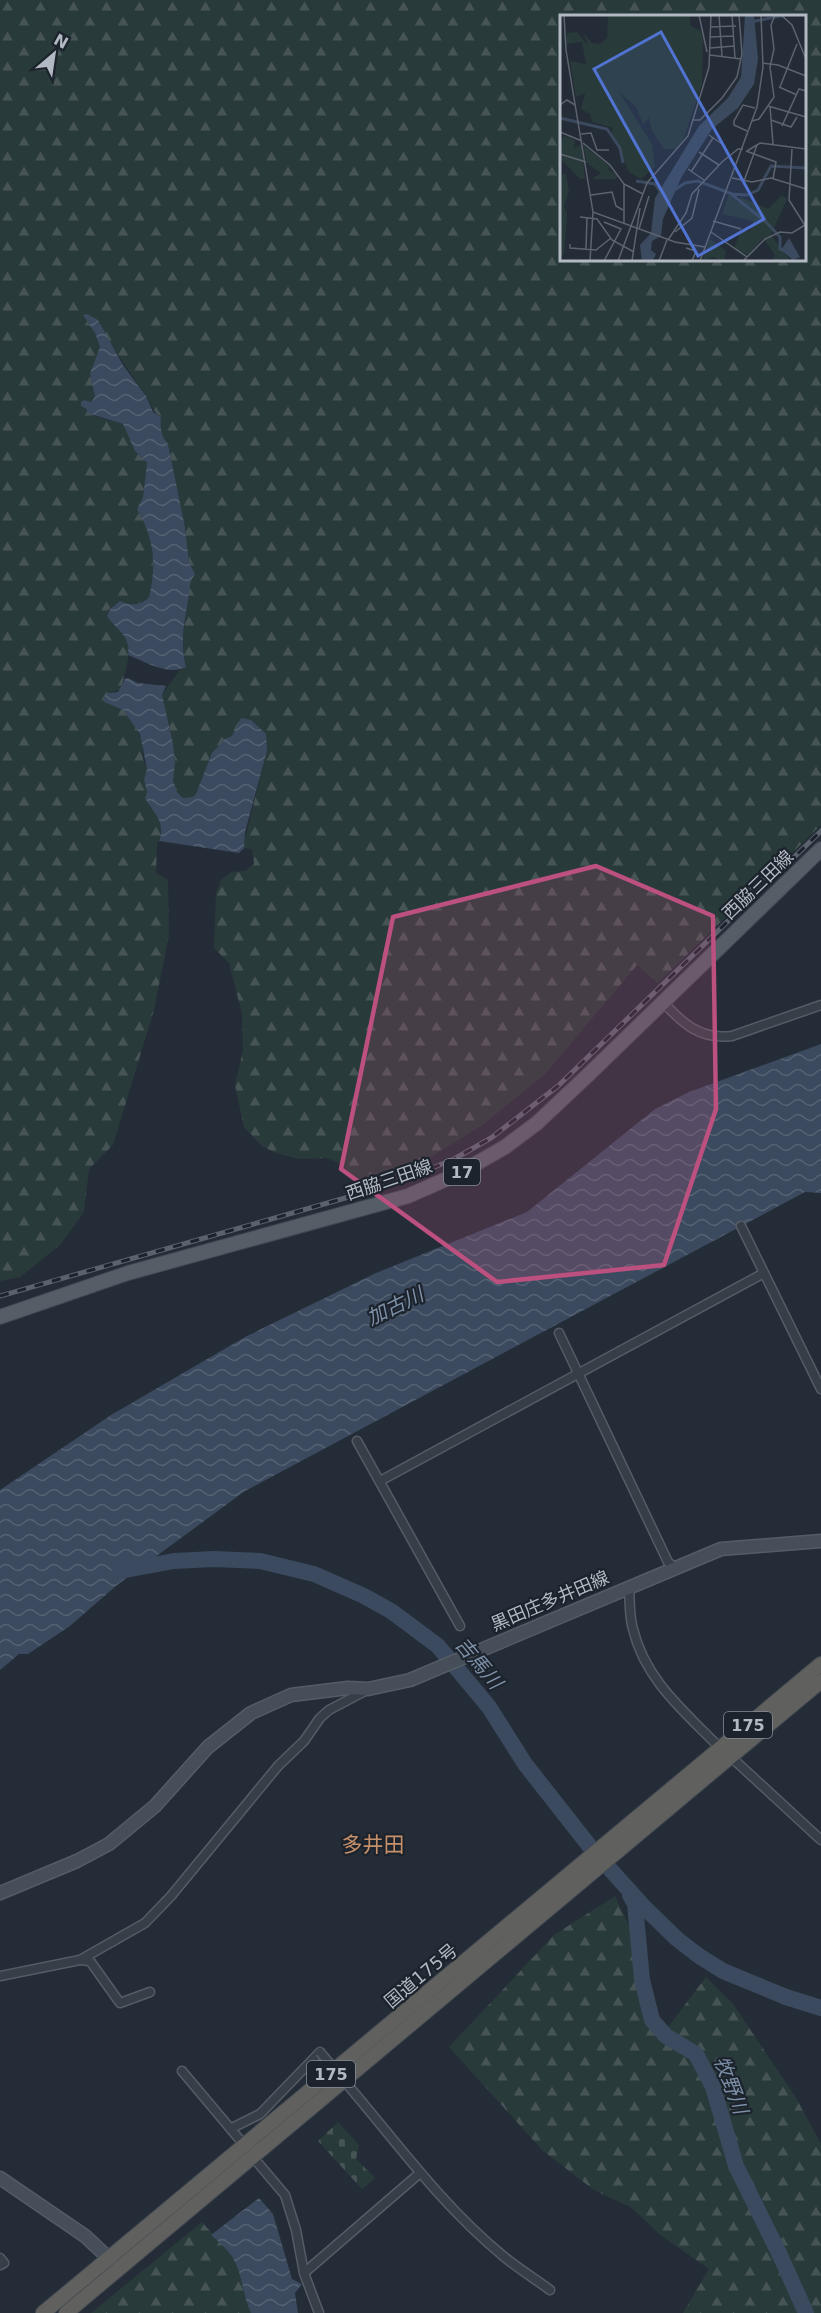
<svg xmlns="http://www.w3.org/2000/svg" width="821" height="2313" viewBox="0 0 821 2313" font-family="'DejaVu Sans','Noto Sans JP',sans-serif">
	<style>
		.forest { fill: url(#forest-firs); fill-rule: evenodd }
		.cemetery { fill: url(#cemetery-stones) }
		.water { fill: url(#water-waves) }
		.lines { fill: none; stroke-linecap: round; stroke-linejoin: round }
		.river { stroke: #3b4a5e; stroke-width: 16 }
		.minor-casing { stroke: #555c65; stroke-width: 11 }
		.secondary-casing { stroke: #555c65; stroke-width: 15 }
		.primary-casing { stroke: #404750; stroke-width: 16 }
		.trunk-casing { stroke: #424952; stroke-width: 16 }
		.minor { stroke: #373e47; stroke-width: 8 }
		.secondary { stroke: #464e5a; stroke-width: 12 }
		.primary { stroke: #555d67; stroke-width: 14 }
		.trunk { stroke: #60605e; stroke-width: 14 }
		.rail-casing { stroke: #5a626e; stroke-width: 5 }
		.rail { stroke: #1c232c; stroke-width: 3; stroke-dasharray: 9; stroke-linecap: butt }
		.minor-bridge-casing { stroke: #555c65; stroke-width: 11; stroke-linecap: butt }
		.minor-bridge { stroke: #373e47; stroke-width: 8 }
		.marked { fill: #bc507f; fill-opacity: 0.2; stroke: #bc507f; stroke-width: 4.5; stroke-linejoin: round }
		.labels { text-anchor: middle; stroke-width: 4.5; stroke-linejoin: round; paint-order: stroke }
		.shield { fill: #1c232c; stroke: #858c96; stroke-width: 1.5 }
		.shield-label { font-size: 16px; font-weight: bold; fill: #b2b9c3 }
		.street-label { font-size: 18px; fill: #b2b9c3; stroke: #1c232c }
		.water-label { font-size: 20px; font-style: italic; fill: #7d90a8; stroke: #1c232c }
		.quarter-label { font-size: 21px; fill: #c6906a; stroke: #1c232c }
		.inset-river { fill: none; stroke: #3b4a5e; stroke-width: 3 }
		.inset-road { fill: none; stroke: #5d646f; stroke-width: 1.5 }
		.view { fill: #5173d1; fill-opacity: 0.15; stroke: #5173d1; stroke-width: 3 }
		.inset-edge { fill: none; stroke: #b2b9c3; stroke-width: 3 }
	</style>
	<defs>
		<pattern id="forest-firs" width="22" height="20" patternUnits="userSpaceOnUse" patternTransform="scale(1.5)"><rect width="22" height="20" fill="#293a3a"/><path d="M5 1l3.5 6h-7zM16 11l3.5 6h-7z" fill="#465455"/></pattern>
		<pattern id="cemetery-stones" width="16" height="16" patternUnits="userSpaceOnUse" patternTransform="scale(1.5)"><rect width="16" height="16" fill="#293a3a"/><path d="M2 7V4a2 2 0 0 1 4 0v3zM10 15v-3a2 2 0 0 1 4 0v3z" fill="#465455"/></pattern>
		<pattern id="water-waves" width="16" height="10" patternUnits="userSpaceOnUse" patternTransform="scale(1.5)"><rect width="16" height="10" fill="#3b4a5e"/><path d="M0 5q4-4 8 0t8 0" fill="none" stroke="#556273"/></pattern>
	</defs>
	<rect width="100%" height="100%" fill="#242c37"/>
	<g class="forest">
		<path d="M0 0H821V825L658 983 637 965 546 1073 484 1124 431 1157 357 1184 343 1165 327 1158 299 1159 276 1153 262 1146 244 1127 235 1085 243 1050 242 1014 229 963 214 948 216 893 221 880 231 872 245 871 254 864 252 849 244 848 243 846 267 751 238 724 232 737 209 759 208 766 196 794 193 797 183 798 177 792 173 781 175 764 173 743 162 695 179 671 186 667C180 644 185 624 188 601 190 588 188 585 195 574L189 562 185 527 168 444C161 435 160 429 161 417 152 411 151 403 145 394 129 370 111 347 98 320L95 333 100 347 90 373 95 397 91 402 84 400 81 402V405L88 409 93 416 123 424 135 451 147 463 143 497 137 509C154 539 157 563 149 597 141 606 131 606 120 601L109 609 107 616C112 624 122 629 127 637 132 649 125 678 120 690L107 693 105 702 123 710 135 724 142 741 143 759 147 769 144 778 150 807 160 817 162 831 157 845 156 873 168 880 169 935 154 1010 113 1145 89 1169 84 1212 60 1245 20 1277 0 1281ZM562 16H804V260H562Z"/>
		<path d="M615 1896 641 1951 646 1998 662 2035 706 1977 733 2004 795 2096 821 2144V2313H683L709 2269 659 2234 632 2208 594 2190 543 2151 449 2047 554 1935Z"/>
		<path d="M202 2222C211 2233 222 2243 231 2254 243 2271 242 2295 251 2313H91Z"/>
	</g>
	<path class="cemetery" d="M338 2122 359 2145 356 2159 375 2178 362 2189 318 2141Z"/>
	<g class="water">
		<path d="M87 314 98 320 123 365 146 396 153 412 161 417C160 429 161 435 168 444L185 527 189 562 195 574C188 585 190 588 188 601 184 624 180 644 186 667 167 676 146 662 128 655 131 635 117 631 107 616L110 609 120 601C131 606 141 606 149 597 157 563 154 539 137 509L143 497 147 463 135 451 123 424 87 413V409L81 406V402L84 400 91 402 95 397 90 373 100 347 95 333 83 315Z"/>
		<path d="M128 678 138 683 166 686 162 695 173 743 175 764 173 781 177 792 183 798 193 797 196 794 212 753 225 739 232 736 241 718 251 720 266 734 267 751 245 832 244 848 239 853 159 841C166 821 154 814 145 798L147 792 144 779 147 769 140 734 123 710 104 702 103 699 107 693 118 692 125 679Z"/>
		<path d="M821 1044V1193L805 1192 245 1491 117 1585 70 1626 28 1654H19L0 1670V1490L111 1415 245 1337 376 1273 527 1212 655 1109 689 1092Z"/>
		<path d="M259 2198 273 2214 292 2279 302 2284 295 2293 298 2313H251C242 2295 243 2272 231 2255 226 2248 218 2241 211 2235Z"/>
	</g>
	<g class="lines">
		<g class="river">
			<path d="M120 1571 174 1561 214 1559 260 1561 314 1574 364 1596 391 1611 438 1646 489 1707 525 1764 591 1848 645 1908 677 1939 699 1956 723 1971 786 1997 821 2008"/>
			<path d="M630 1895 635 1904 642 1980 652 2020 666 2036 696 2054 713 2087 736 2166 779 2253 806 2313"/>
		</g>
		<defs>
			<g id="minor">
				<path d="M662 1001C682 1023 700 1040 732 1036L821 1005"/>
				<path d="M741 1226 821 1389"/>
				<path d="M559 1333 668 1562 674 1567"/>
				<path d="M357 1441 460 1626"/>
				<path d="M380 1481 764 1273"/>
				<path d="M629 1587C630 1601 629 1616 633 1629 645 1680 685 1712 720 1748"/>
				<path d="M730 1756 821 1840"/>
				<path d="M80 1960 90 1961 120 2003 150 1992"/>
				<path d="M0 1976 80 1960 145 1923 171 1896 278 1766 304 1741 320 1718 329 1710 367 1690"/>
				<path d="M182 2071 245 2146"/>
				<path d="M357 2096C403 2151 446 2209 502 2255 517 2268 534 2278 550 2290"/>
				<path d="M232 2128 260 2114 320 2052"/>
				<path d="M253 2157 285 2195 296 2230 304 2273 319 2313"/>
				<path d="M0 2258 4 2263 0 2265"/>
				<path d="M304 2273 420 2173"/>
			</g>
			<g id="secondary">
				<path d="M0 1893 77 1861 109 1844 155 1806 208 1747 251 1713 291 1695 348 1688 368 1689 410 1680 721 1549 821 1541"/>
				<path d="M0 2178 85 2236 115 2264"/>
			</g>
			<path id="primary" d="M0 1317 128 1273 408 1196 458 1174 505 1147 537 1123 587 1076 821 849"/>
			<g id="trunk">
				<path d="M43 2313 821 1664"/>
				<path d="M66 2313 821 1681"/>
			</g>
		</defs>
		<use href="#minor" class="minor-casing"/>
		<use href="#secondary" class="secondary-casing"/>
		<use href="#primary" class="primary-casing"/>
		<use href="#trunk" class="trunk-casing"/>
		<use href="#minor" class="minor"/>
		<use href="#secondary" class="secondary"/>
		<use href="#primary" class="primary"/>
		<use href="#trunk" class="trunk"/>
		<defs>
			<path id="rail" d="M0 1296 391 1185 454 1159 491 1138 558 1086 821 831"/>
		</defs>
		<use href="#rail" class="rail-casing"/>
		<use href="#rail" class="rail"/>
		<defs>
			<path id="minor-bridge" d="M320 2052 357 2096"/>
		</defs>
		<use href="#minor-bridge" class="minor-bridge-casing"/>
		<use href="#minor-bridge" class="minor-bridge"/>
	</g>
	<path class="marked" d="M596 866 713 916 716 1109 664 1265 497 1282 341 1169 393 917Z"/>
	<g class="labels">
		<g class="shield">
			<rect x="444" y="1159" width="36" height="26" rx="4.5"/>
			<rect x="724" y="1712" width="48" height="26" rx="4.5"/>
			<rect x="307" y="2061" width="48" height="26" rx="4.5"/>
		</g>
		<g class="shield-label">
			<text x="462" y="1178">17</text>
			<text x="748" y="1731">175</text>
			<text x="331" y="2080">175</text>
		</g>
		<g class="street-label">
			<text transform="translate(758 885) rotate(-44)" y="6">西脇三田線</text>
			<text transform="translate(389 1180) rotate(-19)" y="6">西脇三田線</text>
			<text transform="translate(550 1601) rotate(-23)" y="6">黒田庄多井田線</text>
			<text transform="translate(421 1976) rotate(-40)" y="6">国道175号</text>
		</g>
		<g class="water-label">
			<text transform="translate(395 1306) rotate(-26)" y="7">加古川</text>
			<text transform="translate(479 1663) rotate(50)" y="7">吉馬川</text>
			<text transform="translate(731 2085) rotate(69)" y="7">牧野川</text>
		</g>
		<g class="quarter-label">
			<text x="373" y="1852">多井田</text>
		</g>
	</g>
	<g transform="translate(560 15)">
		<rect width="246" height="246" fill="#242c37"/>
		<path d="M48 0H129L131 11 141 16 143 25 142 69 124 123 116 134H104L92 116 89 103 83 109 76 92 59 77 92 129 95 152 81 164 69 157 51 119 53 113 32 107 30 99 21 94 25 78 16 82 10 46 26 49 22 27 6 29 7 18 17 17 29 32 23 18 32 28 40 29 47 23ZM5 121 15 125 14 133 22 129 25 164H20L0 143V125ZM23 130 50 151 48 155 58 160 56 164H32L41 158 27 148ZM6 158 9 177 4 191 7 200 4 239 0 242V161ZM169 179 178 188 180 182 208 194 222 180 227 184 211 220 231 246H212L215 240 203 223 188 240 174 234 181 215 190 216 193 206 162 199ZM150 224 166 236 164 246 153 242 142 246Z" fill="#293a3a"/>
		<path d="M185 0H194L198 44 194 69 178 93 152 114 121 163 103 204 101 221 92 226 91 235 96 239 93 245 82 246 80 230 91 218 95 183 139 111 168 83 181 62ZM229 223 240 242 233 245 221 235Z" fill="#3b4a5e"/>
		<path class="inset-river" d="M191 7 225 0M0 103 47 114 60 133 63 148M76 166 95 169 102 179M113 176 125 168 138 166 172 179 187 180 198 175 211 151 246 153M171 179 206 207 220 222V234L225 236"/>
		<path class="inset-road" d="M4 0 6 35 33 197M139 0 147 37M159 0 162 41M172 0 175 43M221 0 232 10 246 44M150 12 176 11M150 22 173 21M150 33 174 31M150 40 181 44M202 48 218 50 246 61M219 72 237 80M220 72 237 29M0 90 7 85 15 90M208 91 246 102M210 91 213 129M132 105H140L162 83 177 62 182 39 179 0M211 105 231 112 237 102M192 106 199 104 214 82 210 52 214 34 211 10 215 0M222 111 239 74 246 76M187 116 174 110V106L183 90 195 93M0 117 22 126M21 119 31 118 37 135H49M149 120 165 131M23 128 50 150 64 169V208M232 134 229 185 246 212M186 136 216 147 213 164M187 136 200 128 246 134M139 137 159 150M0 139 26 147M128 154 144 165M131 157 153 123M172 163 192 167 211 163 246 174M184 166 197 130M64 169 83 179M31 180 52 177 56 191 63 195M20 202 37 204 52 225 74 237M153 206 181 214M44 207 61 214 44 246M79 214 89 181M115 217 132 203 139 174M151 217 187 242M108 225 126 198 132 179 162 147 178 134H183M10 229V233L36 235 51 223M126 233 136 236 132 246M26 234 27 203M30 246 33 197 115 227 145 232M58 246 87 168 128 121 149 52 151 0M72 246 80 193M99 246 107 225M140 246 197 92 203 52 201 0M183 246 205 224 220 217 232 218 245 210"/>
		<path class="view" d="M101 17 204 204 138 241 34 54Z"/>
		<rect width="246" height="246" class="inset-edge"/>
	</g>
	<g transform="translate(54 54) rotate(29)" stroke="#1c232c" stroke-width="4.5" paint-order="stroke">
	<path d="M0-4.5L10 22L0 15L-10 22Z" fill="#b2b9c3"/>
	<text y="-9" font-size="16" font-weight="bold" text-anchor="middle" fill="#b2b9c3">N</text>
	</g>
</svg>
